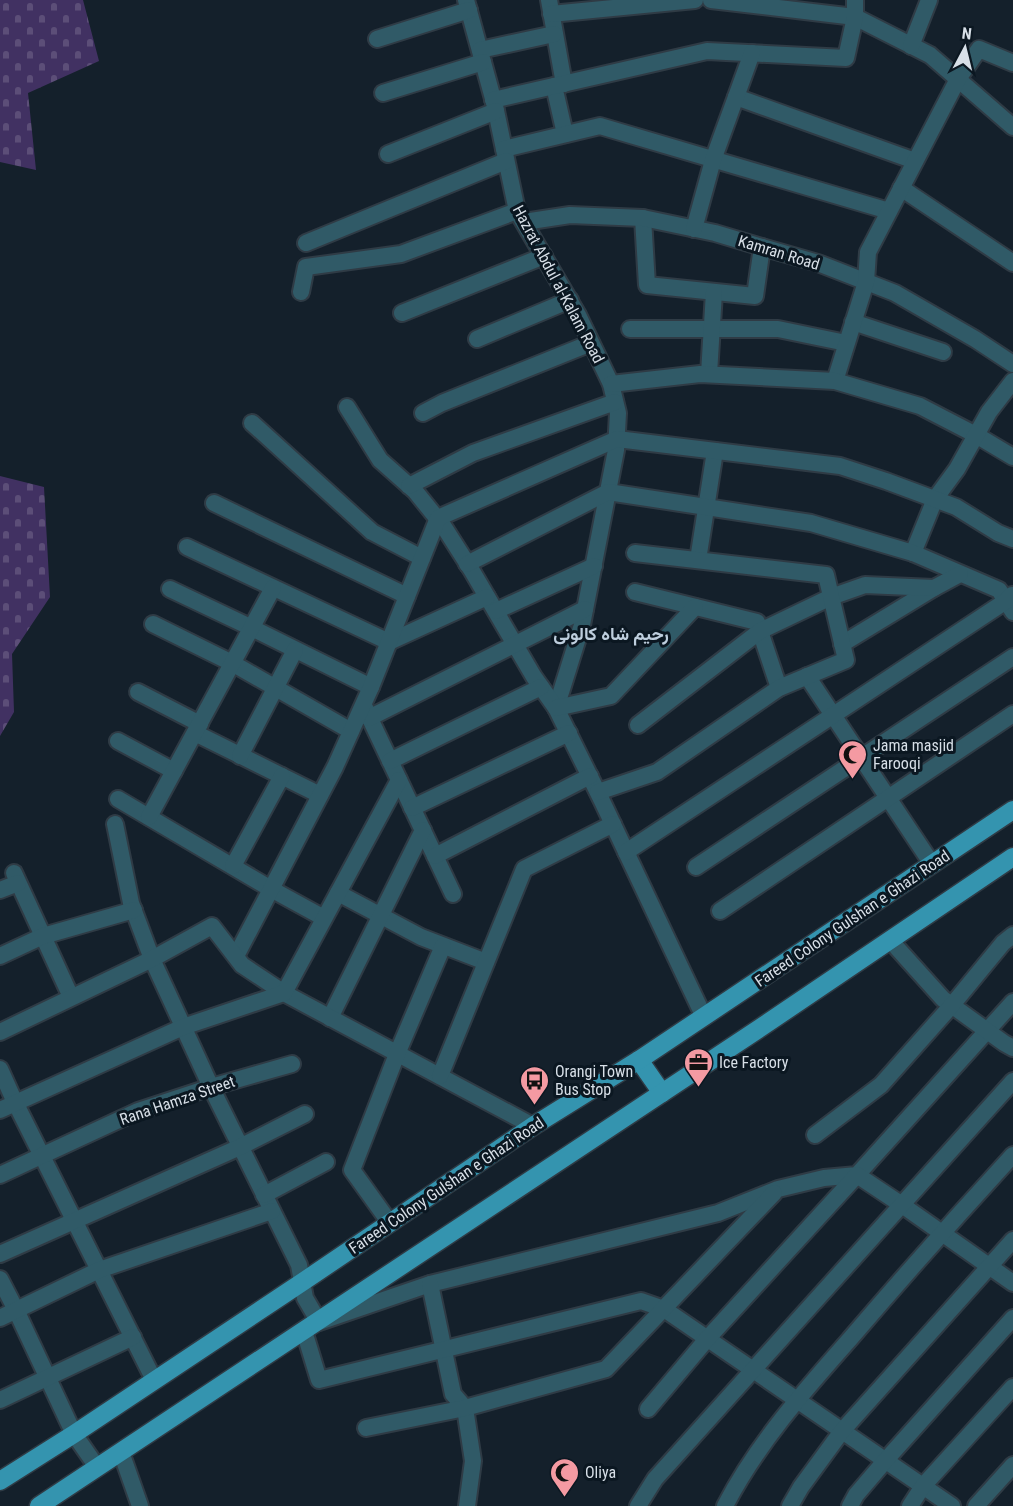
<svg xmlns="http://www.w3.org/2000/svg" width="1013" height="1506" viewBox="0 0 1013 1506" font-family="'Roboto Condensed',Vazirmatn,sans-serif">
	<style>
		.cemetery { fill: url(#cemetery-stones) }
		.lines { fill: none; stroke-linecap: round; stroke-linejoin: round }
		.minor-casing { stroke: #2f3b45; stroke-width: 20 }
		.major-casing { stroke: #2f3b45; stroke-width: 21 }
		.minor { stroke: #305a67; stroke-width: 16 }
		.major { stroke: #3494af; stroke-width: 18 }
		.labels { text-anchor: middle; stroke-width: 6; stroke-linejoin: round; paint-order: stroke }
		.street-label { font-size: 16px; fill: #d7dfe7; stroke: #0b1721 }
		.poi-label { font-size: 16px; fill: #d7dfe7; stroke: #0b1721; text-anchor: start }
		.neighbourhood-label { font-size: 18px; font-weight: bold; fill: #becedd; stroke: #0b1721 }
	</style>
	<defs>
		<pattern id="cemetery-stones" width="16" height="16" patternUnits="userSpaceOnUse" patternTransform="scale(1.5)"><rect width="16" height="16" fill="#413162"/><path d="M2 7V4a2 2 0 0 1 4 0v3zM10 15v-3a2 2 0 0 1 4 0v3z" fill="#5c4e78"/></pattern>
	</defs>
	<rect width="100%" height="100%" fill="#14202b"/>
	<g class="cemetery">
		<path d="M0 0H83L99 61 28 93 36 170 0 162Z"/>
		<path d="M0 476 44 487 50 597 12 654 14 712 0 736Z"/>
	</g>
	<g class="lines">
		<defs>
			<g id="minor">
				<path d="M466 0 495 106 517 211 578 315 611 384 618 413 616 450 582 625 556 708"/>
				<path d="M549 0 564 84"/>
				<path d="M711 0 855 17 930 55 1013 127"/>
				<path d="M551 14 695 0"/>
				<path d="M377 39 469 10"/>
				<path d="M911 46 929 0"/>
				<path d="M480 50 554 34"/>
				<path d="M554 86 565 134"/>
				<path d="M383 93 483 62"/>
				<path d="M736 97 915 161"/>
				<path d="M493 100 707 51 846 58 855 17V0"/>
				<path d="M504 149 600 126 889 211"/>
				<path d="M388 154 496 111"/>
				<path d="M901 188 1013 263"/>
				<path d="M643 218 647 285 755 296 762 247"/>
				<path d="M524 222 570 215 643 218 715 233 762 247 818 263 895 293 975 339 1013 364"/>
				<path d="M694 229 713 160 752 53"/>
				<path d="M306 243 506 161"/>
				<path d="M301 292 306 267 401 254 517 211"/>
				<path d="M402 313 544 256"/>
				<path d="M853 322 943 352"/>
				<path d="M630 329H778L846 343"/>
				<path d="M477 339 570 300"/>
				<path d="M709 374 714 292"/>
				<path d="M835 381 866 282 868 252 958 79 979 49 1013 63"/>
				<path d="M611 384 700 374 835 381 920 406 976 435 1013 457"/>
				<path d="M347 407 380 460 415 491 444 527 472 571 534 677 556 708 602 801 704 1017"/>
				<path d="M423 413 442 403 591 343"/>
				<path d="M252 423 372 532 422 558"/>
				<path d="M409 486 473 453 615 402"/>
				<path d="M214 503 407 596"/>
				<path d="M187 547 389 642 487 597"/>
				<path d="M913 553 935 499 957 469 989 412 1013 381"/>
				<path d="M698 560 715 451"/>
				<path d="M467 564 608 492 811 523 913 553 999 590 1013 612"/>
				<path d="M170 589 252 628 371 687"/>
				<path d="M635 592 757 622 779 688"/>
				<path d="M496 611 594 566"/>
				<path d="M153 624 232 663 351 731"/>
				<path d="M842 644 934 588"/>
				<path d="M807 676 932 864"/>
				<path d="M138 692 200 724"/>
				<path d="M365 708 453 894"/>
				<path d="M556 708 611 696 695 607"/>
				<path d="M369 718 585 609"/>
				<path d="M638 725 760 631 831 597 865 585 934 588 960 574"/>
				<path d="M195 733 320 795"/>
				<path d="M118 741 174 771"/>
				<path d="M240 756 295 650"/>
				<path d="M390 761 541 687"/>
				<path d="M598 792 657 772 779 688 846 660 826 575 635 553"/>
				<path d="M118 799 271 889 324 918"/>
				<path d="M412 808 569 733"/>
				<path d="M149 817 273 588"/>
				<path d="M115 824 131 903 152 959 211 1087 299 1265 305 1298 319 1322 430 1284 718 1213 778 1189 824 1178 857 1175 1013 1002"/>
				<path d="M626 852 1006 601 1012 595"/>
				<path d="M435 856 590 776"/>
				<path d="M233 866 282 776"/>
				<path d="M696 867 1013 657"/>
				<path d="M14 873 71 997"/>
				<path d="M0 890 18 883"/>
				<path d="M338 893 421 937 486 962"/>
				<path d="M720 911 1013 714"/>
				<path d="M890 940 943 999 1004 1043 1013 1048"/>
				<path d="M0 956 43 936 134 910"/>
				<path d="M236 956 335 767 371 687 438 518 617 439 840 466 886 481 956 507 998 533 1013 539"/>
				<path d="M330 1018 423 830"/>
				<path d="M0 1032 152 959 212 926 242 965 284 993 533 1126"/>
				<path d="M0 1069 13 1098 154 1380"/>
				<path d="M440 1076 524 869 613 824"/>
				<path d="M0 1110 183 1027 284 993 399 780"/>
				<path d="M815 1135 881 1085 952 1005 1003 943 1013 935"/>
				<path d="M0 1175 138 1111 211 1087 292 1064"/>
				<path d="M264 1195 326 1162"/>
				<path d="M390 1223 352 1170 397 1054 443 946"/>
				<path d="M0 1254 240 1147 305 1114"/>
				<path d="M0 1279 16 1310 74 1434 97 1467"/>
				<path d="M430 1284 453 1394 465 1408 473 1461 467 1506"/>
				<path d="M0 1318 99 1270 272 1211"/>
				<path d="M304 1331 319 1380 641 1301 664 1309 952 1506"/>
				<path d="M0 1400 133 1337"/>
				<path d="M648 1409 707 1339 857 1175 902 1205 1013 1283"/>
				<path d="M366 1428 465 1408 606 1369 774 1193"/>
				<path d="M121 1452 140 1506"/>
				<path d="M638 1506 655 1479 1013 1081"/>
				<path d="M725 1506C757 1444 804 1391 850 1339 903 1277 957 1216 1013 1155"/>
				<path d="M790 1506 801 1487 842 1431 1013 1240"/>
				<path d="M850 1506 856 1495 885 1461 1013 1318"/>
				<path d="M910 1506 923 1486 1013 1387"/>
				<path d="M976 1506 1013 1465"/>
			</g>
			<g id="major">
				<path d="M639 1060 662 1093"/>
				<path d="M0 1481 74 1434 301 1283 533 1126 639 1060 1013 810"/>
				<path d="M39 1506 760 1028 1013 857"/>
			</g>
		</defs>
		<use href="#minor" class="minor-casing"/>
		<use href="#major" class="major-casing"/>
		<use href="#minor" class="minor"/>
		<use href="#major" class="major"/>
	</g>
	<defs>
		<symbol id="mosque-pin" viewBox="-11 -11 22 30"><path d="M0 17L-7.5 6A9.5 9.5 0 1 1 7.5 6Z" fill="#f49aa2" stroke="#0b1721"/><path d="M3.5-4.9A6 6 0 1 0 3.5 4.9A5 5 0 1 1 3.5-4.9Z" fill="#111"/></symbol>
		<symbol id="office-pin" viewBox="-11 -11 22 30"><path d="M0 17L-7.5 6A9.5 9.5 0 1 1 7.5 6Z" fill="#f49aa2" stroke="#0b1721"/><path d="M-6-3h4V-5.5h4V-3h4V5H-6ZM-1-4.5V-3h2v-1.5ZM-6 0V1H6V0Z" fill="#111"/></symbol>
		<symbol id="bus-pin" viewBox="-11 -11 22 30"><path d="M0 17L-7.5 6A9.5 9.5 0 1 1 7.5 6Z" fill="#f49aa2" stroke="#0b1721"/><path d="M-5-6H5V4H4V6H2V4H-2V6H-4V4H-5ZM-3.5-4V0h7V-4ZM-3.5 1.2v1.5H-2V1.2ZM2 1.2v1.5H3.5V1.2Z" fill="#111"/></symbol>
	</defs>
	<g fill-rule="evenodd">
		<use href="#mosque-pin" x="836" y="738" width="33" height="45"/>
		<use href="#office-pin" x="682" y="1046" width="33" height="45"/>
		<use href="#bus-pin" x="518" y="1064" width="33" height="45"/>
		<use href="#mosque-pin" x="548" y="1456" width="33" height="45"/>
	</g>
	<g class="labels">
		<g class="street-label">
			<text transform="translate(779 252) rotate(17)" y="6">Kamran Road</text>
			<text transform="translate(559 284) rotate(62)" y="6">Hazrat Abdul al-Kalam Road</text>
			<text transform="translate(852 918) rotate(-34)" y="6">Fareed Colony Gulshan e Ghazi Road</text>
			<text transform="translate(177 1100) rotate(-19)" y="6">Rana Hamza Street</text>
			<text transform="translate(446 1185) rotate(-34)" y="6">Fareed Colony Gulshan e Ghazi Road</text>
		</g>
		<g class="poi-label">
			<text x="873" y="751">Jama masjid<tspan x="873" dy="18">Farooqi</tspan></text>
			<text x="719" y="1068">Ice Factory</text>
			<text x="555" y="1077">Orangi Town<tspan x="555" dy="18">Bus Stop</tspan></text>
			<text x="585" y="1478">Oliya</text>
		</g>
		<g class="neighbourhood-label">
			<text x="611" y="640">رحیم شاہ کالونی</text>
		</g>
	</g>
	<g transform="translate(965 48) rotate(7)" stroke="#0b1721" stroke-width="4.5" paint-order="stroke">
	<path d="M0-4.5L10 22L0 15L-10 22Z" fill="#d7dfe7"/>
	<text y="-9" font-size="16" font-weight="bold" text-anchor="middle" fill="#d7dfe7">N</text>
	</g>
</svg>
